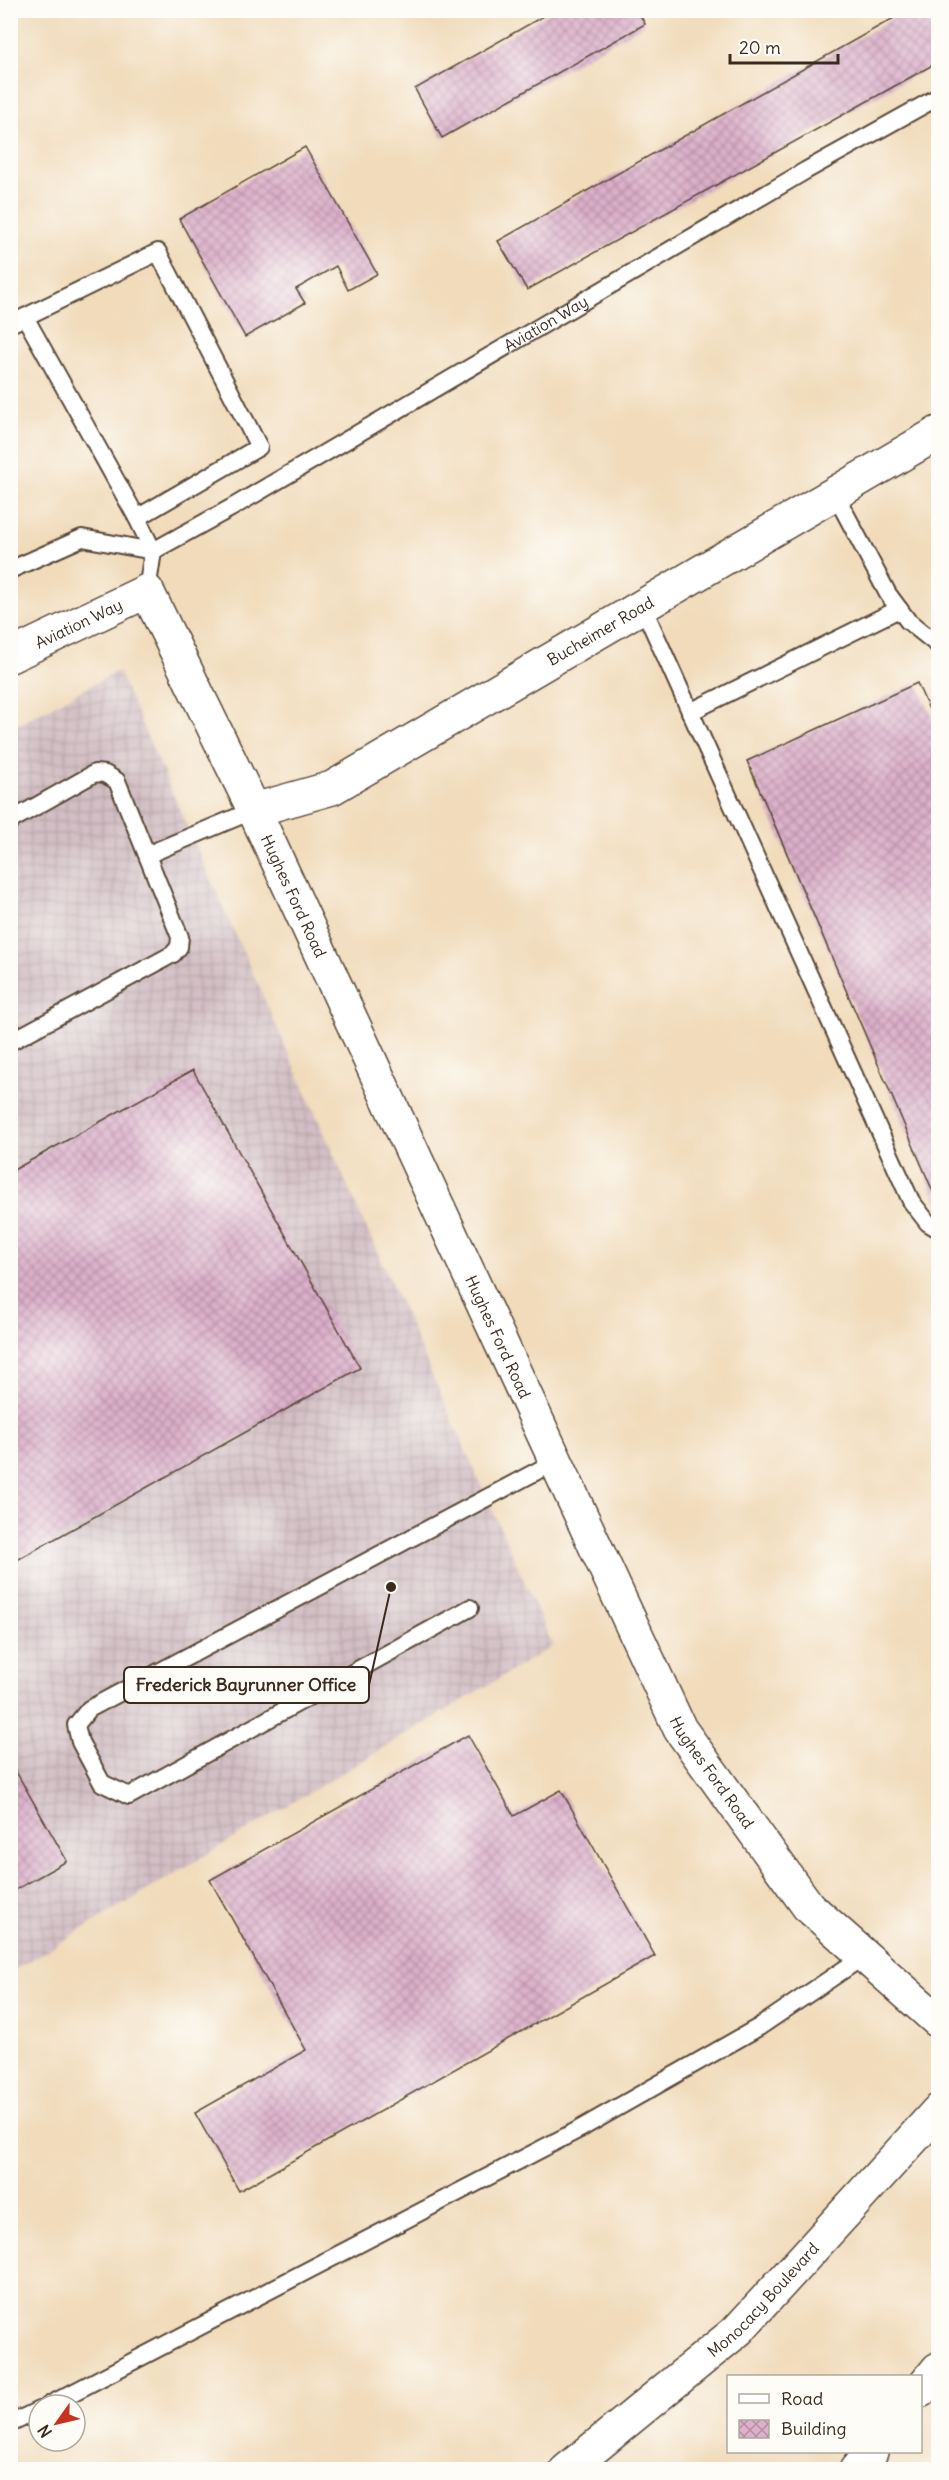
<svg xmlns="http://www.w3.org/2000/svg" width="949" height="2480" viewBox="0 0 949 2480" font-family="Delius,sans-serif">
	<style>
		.industrial { fill: url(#industrial-grid) }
		.building { fill: url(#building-cross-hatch) }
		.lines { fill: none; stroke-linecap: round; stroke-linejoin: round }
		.service-casing { stroke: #564536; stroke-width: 20 }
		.minor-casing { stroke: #564536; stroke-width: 36 }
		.secondary-casing { stroke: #564536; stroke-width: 36 }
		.service { stroke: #fff; stroke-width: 16 }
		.minor { stroke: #fff; stroke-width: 33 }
		.secondary { stroke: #fff; stroke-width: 33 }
		.labels { text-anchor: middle; stroke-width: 4.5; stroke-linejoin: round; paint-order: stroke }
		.street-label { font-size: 16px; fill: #3b2a1e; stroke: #fdfcf7 }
		.leader { fill: none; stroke: #3b2a1e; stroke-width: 2 }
		.callout-dot { fill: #3b2a1e; stroke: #fdfcf7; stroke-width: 2 }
		.callout { fill: #fdfcf7; stroke: #3b2a1e; stroke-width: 2 }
		.callout-label { font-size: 18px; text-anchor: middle; font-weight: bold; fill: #3b2a1e }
	</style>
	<defs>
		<pattern id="industrial-grid" width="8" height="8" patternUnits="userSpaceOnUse" patternTransform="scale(1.5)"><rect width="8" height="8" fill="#d2bec4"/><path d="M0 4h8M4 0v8" fill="none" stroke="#b5a3a8"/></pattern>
		<pattern id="building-cross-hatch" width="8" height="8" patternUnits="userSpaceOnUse" patternTransform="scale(1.5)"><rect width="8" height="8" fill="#dcb0cb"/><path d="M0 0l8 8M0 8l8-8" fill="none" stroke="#b48fa4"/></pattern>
	</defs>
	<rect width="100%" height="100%" fill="#fdfcf7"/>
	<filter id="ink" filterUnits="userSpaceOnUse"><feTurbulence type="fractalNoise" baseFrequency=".0167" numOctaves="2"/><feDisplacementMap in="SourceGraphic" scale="12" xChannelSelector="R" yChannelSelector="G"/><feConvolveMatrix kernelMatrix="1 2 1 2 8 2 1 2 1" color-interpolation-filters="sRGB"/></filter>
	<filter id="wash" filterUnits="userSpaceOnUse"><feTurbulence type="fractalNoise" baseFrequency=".008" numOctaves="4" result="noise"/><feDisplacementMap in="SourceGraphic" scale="24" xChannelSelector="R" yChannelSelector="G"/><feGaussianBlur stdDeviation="1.35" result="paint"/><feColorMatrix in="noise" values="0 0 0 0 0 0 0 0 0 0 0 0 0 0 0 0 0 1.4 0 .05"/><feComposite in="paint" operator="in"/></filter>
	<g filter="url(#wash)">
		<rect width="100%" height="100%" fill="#f1dbbb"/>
		<path class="industrial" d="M118 671 553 1646 11 1972V728Z"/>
		<g id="blocks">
			<g class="building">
				<path d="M554 10H637L645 24 442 138 415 89Z"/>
				<path d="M908 10H938V62L527 290 498 241Z"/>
				<path d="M305 147 377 274 348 290 336 266 296 289 305 303 245 337 179 219Z"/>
				<path d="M917 683 938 729V1203L747 761Z"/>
				<path d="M193 1070 360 1368 10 1564V1172Z"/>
				<path d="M468 1735 514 1816 561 1790 655 1956 239 2191 195 2113 306 2050 210 1880Z"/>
				<path d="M10 1761 67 1861 10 1893Z"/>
			</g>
		</g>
	</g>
	<g filter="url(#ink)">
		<use href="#blocks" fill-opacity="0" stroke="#564536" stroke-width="1.5"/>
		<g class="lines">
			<defs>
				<g id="service">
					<path d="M25 317 158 252 259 447 137 518"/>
					<path d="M10 324 25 317 137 518 153 551 147 591"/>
					<path d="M835 494 888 594 908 621 938 645"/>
					<path id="s1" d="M153 551 231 508 805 171 938 97"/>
					<path d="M10 570 82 538 153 551"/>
					<path d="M643 607 911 1201 928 1223 938 1229"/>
					<path d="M690 712 899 609"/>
					<path d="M10 821 95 773 105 774 117 781 180 937 179 947 173 954 10 1042"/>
					<path d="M149 854 254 810"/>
					<path d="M470 1608 129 1796 102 1783 80 1742 76 1725 89 1709 556 1461"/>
					<path d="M49 2405 578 2130 759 2027 864 1956"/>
					<path d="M10 2424 39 2410"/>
				</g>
				<g id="minor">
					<path id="s2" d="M10 656 147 591 254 810 680 1729 808 1906 938 2021"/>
					<path id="s3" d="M254 810 332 788 938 433"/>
					<path d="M920 2391 938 2369"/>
					<path d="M856 2470 871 2452"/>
				</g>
				<g id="secondary">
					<path id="s4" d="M567 2470 738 2330 938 2111"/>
				</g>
			</defs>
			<use href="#service" class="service-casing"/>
			<use href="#minor" class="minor-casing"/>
			<use href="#secondary" class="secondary-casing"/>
			<use href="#service" class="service"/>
			<use href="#minor" class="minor"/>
			<use href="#secondary" class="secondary"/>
		</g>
	</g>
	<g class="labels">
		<g class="street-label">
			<text dy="6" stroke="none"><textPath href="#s1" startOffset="454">Aviation Way</textPath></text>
			<text dy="6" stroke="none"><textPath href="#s2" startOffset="76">Aviation Way</textPath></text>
			<text dy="6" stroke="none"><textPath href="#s3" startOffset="392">Bucheimer Road</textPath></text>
			<text dy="6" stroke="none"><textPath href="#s2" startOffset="490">Hughes Ford Road</textPath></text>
			<text dy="6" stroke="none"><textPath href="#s2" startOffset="976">Hughes Ford Road</textPath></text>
			<text dy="6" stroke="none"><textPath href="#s2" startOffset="1462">Hughes Ford Road</textPath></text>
			<text dy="6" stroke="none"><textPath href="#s4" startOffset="260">Monocacy Boulevard</textPath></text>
		</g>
	</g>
	<path class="leader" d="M391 1587L369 1685"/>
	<circle class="callout-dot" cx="391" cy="1587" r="6"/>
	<rect class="callout" x="124" y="1667" width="245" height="36" rx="6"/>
	<g class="callout-label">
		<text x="246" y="1691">Frederick Bayrunner Office</text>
	</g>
	<rect width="949" height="2480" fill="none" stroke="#fdfcf7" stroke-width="36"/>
	<rect x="727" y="2375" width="195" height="78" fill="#fdfcf7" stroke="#afa8a0" stroke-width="1.5"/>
	<rect x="739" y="2394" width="30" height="9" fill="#ffffff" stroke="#afa8a0" stroke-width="1.5"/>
	<text x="781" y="2405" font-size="18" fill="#3b2a1e">Road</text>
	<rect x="739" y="2420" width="30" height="18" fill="url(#building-cross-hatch)" stroke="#afa8a0" stroke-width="1.5"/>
	<text x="781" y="2435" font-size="18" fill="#3b2a1e">Building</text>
	<g transform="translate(57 2423) rotate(236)"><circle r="28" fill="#fdfcf7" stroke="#afa8a0" stroke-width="1.5"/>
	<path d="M0-4.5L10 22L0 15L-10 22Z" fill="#c8321e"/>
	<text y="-9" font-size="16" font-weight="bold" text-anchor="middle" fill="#3b2a1e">N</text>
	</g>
	<path d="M730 54v9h108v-9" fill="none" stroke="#3b2a1e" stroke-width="3"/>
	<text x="739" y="54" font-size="18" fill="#3b2a1e" stroke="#fdfcf7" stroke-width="4.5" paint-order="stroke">20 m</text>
</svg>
